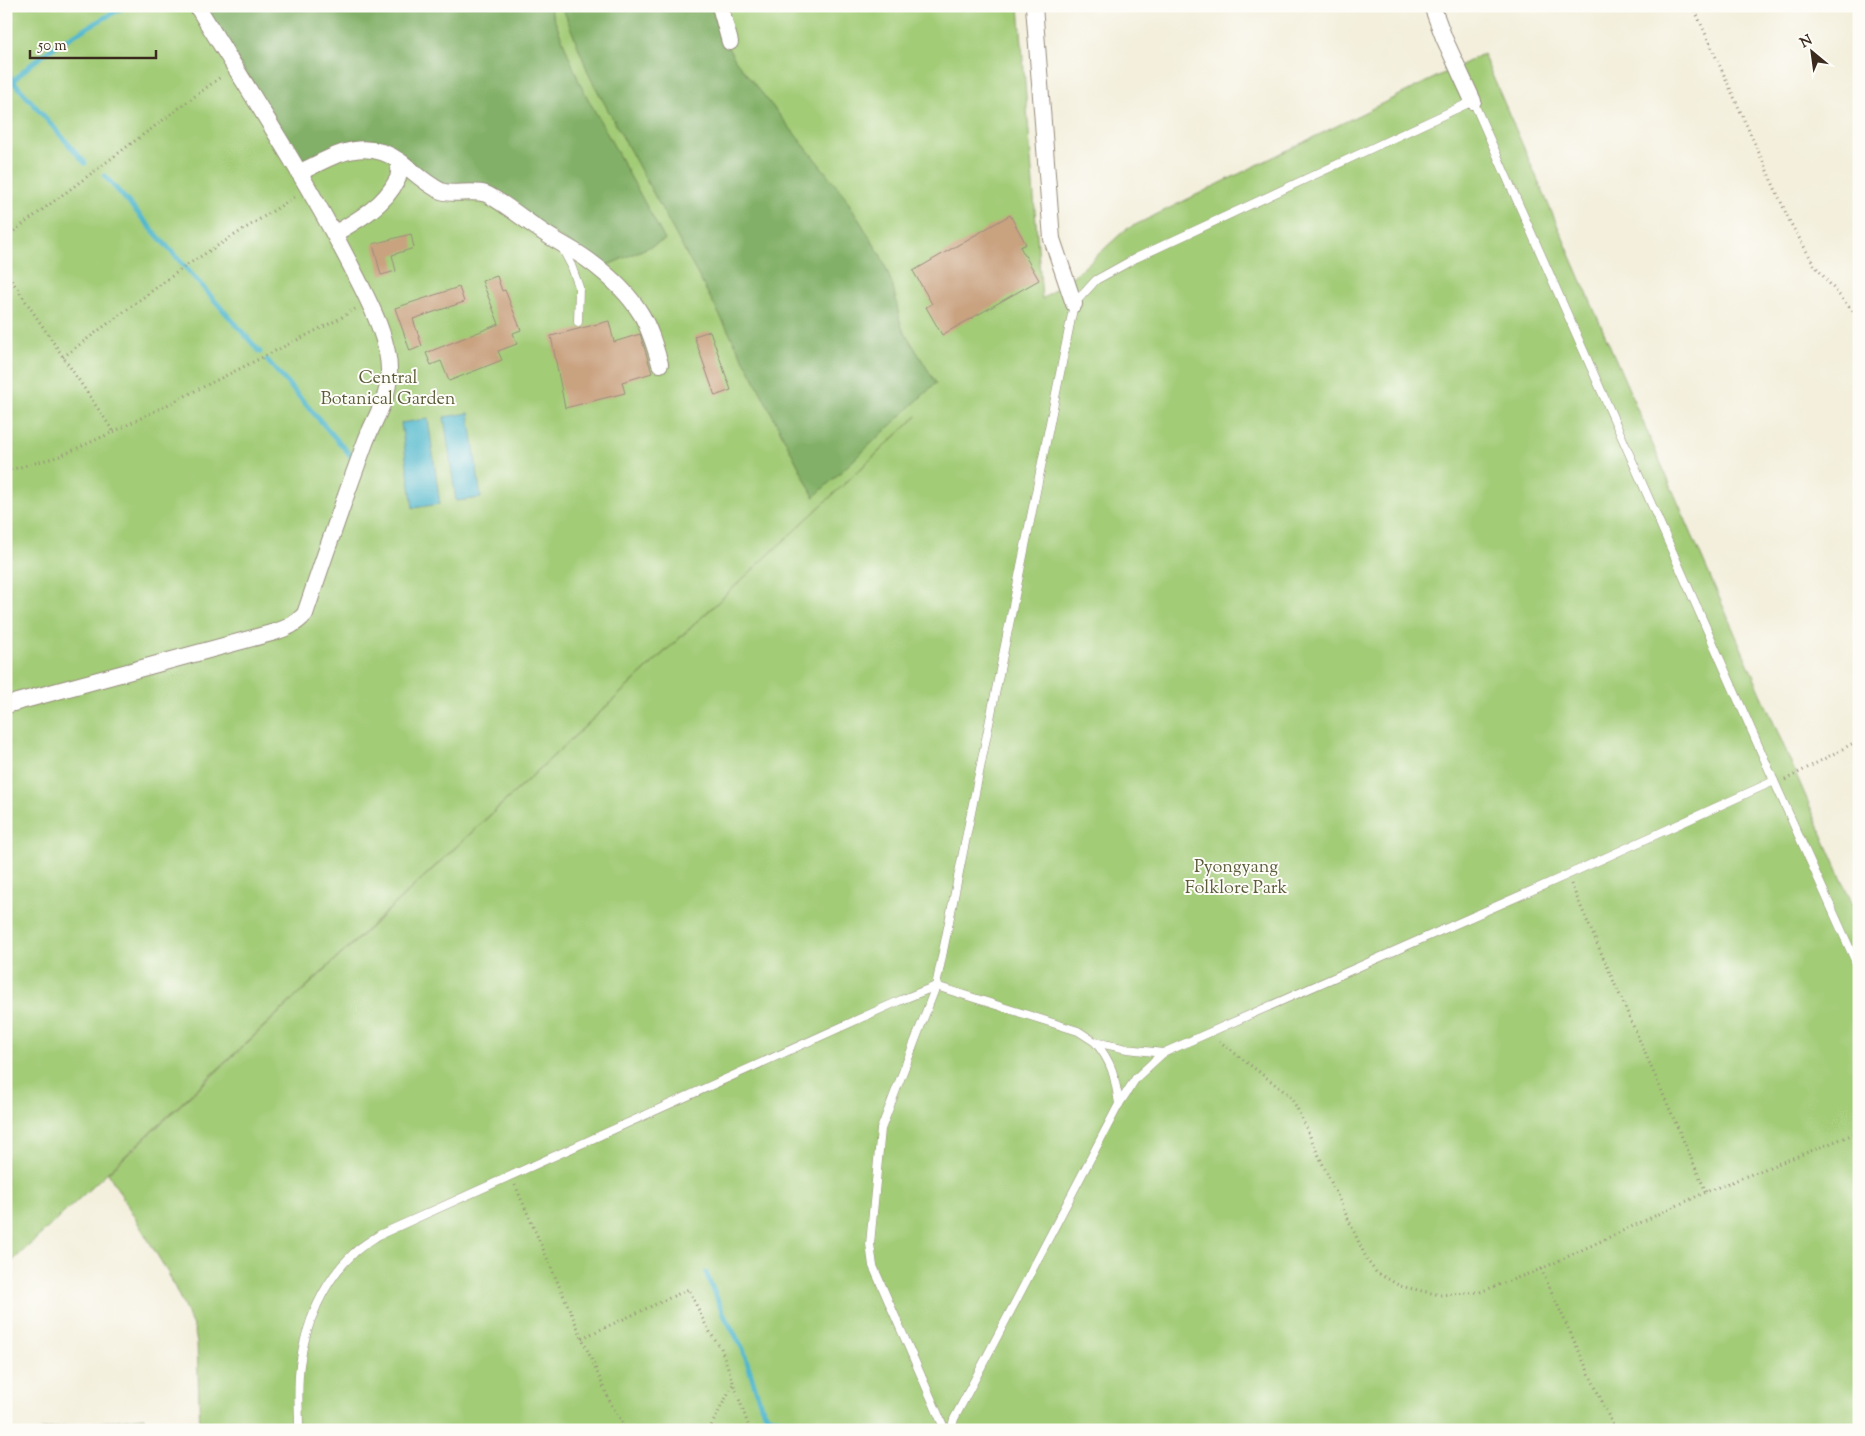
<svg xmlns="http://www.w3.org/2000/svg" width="1865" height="1436" viewBox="0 0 1865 1436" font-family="'Sorts Mill Goudy',serif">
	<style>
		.green { fill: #a3cc77; stroke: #6f7b4a }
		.forest { fill: #82b068; stroke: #5e6d43 }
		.water { fill: #4fb7cc; stroke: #457075 }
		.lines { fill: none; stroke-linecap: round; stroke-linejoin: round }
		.stream { stroke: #4fb7cc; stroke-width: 5 }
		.building { fill: #c9a280 }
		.service-casing { stroke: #978c7d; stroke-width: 9 }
		.minor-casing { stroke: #978c7d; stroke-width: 18 }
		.path { stroke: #978c7d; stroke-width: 3; stroke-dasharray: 1 4; stroke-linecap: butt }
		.service { stroke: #fff; stroke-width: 8 }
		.minor { stroke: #fff; stroke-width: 16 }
		.labels { text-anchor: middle; stroke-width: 4; stroke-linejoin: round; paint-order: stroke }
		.park-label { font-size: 18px; fill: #5a5b39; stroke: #fdfcf7 }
	</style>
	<rect width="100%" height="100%" fill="#fdfcf7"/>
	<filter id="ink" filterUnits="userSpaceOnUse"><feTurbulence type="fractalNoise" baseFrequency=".02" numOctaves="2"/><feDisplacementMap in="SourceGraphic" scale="10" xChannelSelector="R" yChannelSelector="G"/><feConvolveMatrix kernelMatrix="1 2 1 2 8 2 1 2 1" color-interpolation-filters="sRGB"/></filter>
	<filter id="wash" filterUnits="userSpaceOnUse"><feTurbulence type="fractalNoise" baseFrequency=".0096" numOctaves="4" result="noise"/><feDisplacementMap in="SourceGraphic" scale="20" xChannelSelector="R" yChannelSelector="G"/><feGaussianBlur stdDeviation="1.12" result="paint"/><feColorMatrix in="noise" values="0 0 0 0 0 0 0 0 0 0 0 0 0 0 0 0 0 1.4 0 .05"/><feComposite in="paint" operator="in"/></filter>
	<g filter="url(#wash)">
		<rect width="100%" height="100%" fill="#f3efdc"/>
		<g class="green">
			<path d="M6 6H1019L1042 299 1081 270 1125 230 1483 54 1859 919V1430H200L197 1343 194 1328 168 1273 108 1173 917 416 6 1267Z"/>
			<path d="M144 1417V1430H41Z"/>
		</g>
		<g class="forest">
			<path d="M204 6H549L580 84 665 240 608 265 594 259 492 192 444 185 429 176 388 144 376 140 351 141 310 158 303 159 297 153Z"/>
			<path d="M562 6H712L718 31 736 61 844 195 881 256 893 286 901 326 936 383 814 497 750 371 590 77Z"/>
		</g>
		<g class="water">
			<path d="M469 413 481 498 456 501 444 417Z"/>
			<path d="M428 419 440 504 413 508 401 423Z"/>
		</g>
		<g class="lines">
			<g class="stream">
				<path d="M6 69 13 81 85 163"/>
				<path d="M6 90C35 52 85 30 125 6"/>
				<path d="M105 176 260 352"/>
				<path d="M267 360 352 457"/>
				<path d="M706 1273 724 1315 743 1349 761 1406 767 1415 778 1419 799 1422 812 1430"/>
			</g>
		</g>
		<g id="blocks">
			<g class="building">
				<path d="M1010 215 1026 244 1020 247 1039 280 942 335 926 307 932 304 913 271Z"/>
				<path d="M411 234 414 248 392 255 396 271 381 275 373 244Z"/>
				<path d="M497 276 502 291 505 290 521 330 513 333 517 344 498 351 502 360 449 381 441 361 431 365 426 353 499 324 482 281Z"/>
				<path d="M459 287 464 302 413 319 422 346 410 351 395 308Z"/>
				<path d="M609 321 614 342 640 334 652 373 622 382 625 393 565 408 551 336Z"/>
				<path d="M710 331 731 390 715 396 694 336Z"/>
			</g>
		</g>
	</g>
	<g filter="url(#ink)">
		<use href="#blocks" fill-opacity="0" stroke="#978c7d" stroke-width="1"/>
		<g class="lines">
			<defs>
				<g id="service">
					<path d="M562 248 571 265 579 287 578 322"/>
					<path d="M936 986 881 1129 870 1244 873 1266 945 1430"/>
					<path d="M1095 1042C1113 1063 1115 1078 1119 1104"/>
					<path d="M1163 1053 1127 1049 1095 1042 1078 1031 936 986 1074 304 1096 280 1136 258 1473 101 1774 781 1859 969"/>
					<path d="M299 1430C299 1408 297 1386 300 1365 305 1325 323 1281 354 1253 361 1246 370 1241 379 1235L901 1000 936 986"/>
					<path d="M951 1430 954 1419 1119 1104 1136 1078 1163 1053 1567 875 1774 781"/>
				</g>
				<g id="minor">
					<path d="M720 6 730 42"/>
					<path d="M1034 6 1052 239 1074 304"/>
					<path d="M1432 6 1444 38 1473 101"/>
					<path d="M299 173C334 155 365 136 401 162 414 172 426 184 441 191 453 196 472 189 486 194 500 200 526 221 540 230 555 241 573 249 588 260 607 274 629 294 641 314 650 329 655 347 660 364"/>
					<path d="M334 234C358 220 384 206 397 180 400 175 399 167 399 161"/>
					<path d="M6 705 275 632C287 628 296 624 305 614 324 557 344 500 365 443 373 421 388 400 389 376 391 340 367 298 351 266 305 177 250 92 197 6"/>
				</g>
			</defs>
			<use href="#service" class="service-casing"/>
			<use href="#minor" class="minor-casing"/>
			<g class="path">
				<path d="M1693 6 1790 222 1815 266 1859 319"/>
				<path d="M6 237 222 76"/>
				<path d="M6 272 113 431"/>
				<path d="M63 357 184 267 295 197"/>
				<path d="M6 471 60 456 113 432 339 319 355 309"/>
				<path d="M1785 780 1859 740"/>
				<path d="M1571 884 1706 1192"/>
				<path d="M1219 1041 1289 1095 1296 1106 1367 1260 1376 1272 1400 1286 1440 1295 1480 1292 1541 1269 1706 1192 1859 1132"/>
				<path d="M515 1185 611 1404 627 1430"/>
				<path d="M1541 1269 1615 1430"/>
				<path d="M582 1338 689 1289C698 1309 707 1331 721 1348L750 1430"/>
				<path d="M310 1429 344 1428 363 1430"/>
				<path d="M709 1430 733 1384"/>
			</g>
			<use href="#service" class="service"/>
			<use href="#minor" class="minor"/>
		</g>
	</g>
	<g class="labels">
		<g class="park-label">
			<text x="388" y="383">Central<tspan x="388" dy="21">Botanical Garden</tspan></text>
			<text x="1236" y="872">Pyongyang<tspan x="1236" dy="21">Folklore Park</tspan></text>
		</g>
	</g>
	<rect width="1865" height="1436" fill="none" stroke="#fdfcf7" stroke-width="25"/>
	<g transform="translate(1812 52) rotate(331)" stroke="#fdfcf7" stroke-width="4" paint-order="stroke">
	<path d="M0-4L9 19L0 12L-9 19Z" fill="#3b2a1e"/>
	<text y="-8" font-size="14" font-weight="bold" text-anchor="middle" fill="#3b2a1e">N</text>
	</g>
	<path d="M30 50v8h126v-8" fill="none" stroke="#3b2a1e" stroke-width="2.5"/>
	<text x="38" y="50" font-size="15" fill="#3b2a1e" stroke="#fdfcf7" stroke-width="4" paint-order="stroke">50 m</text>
</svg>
